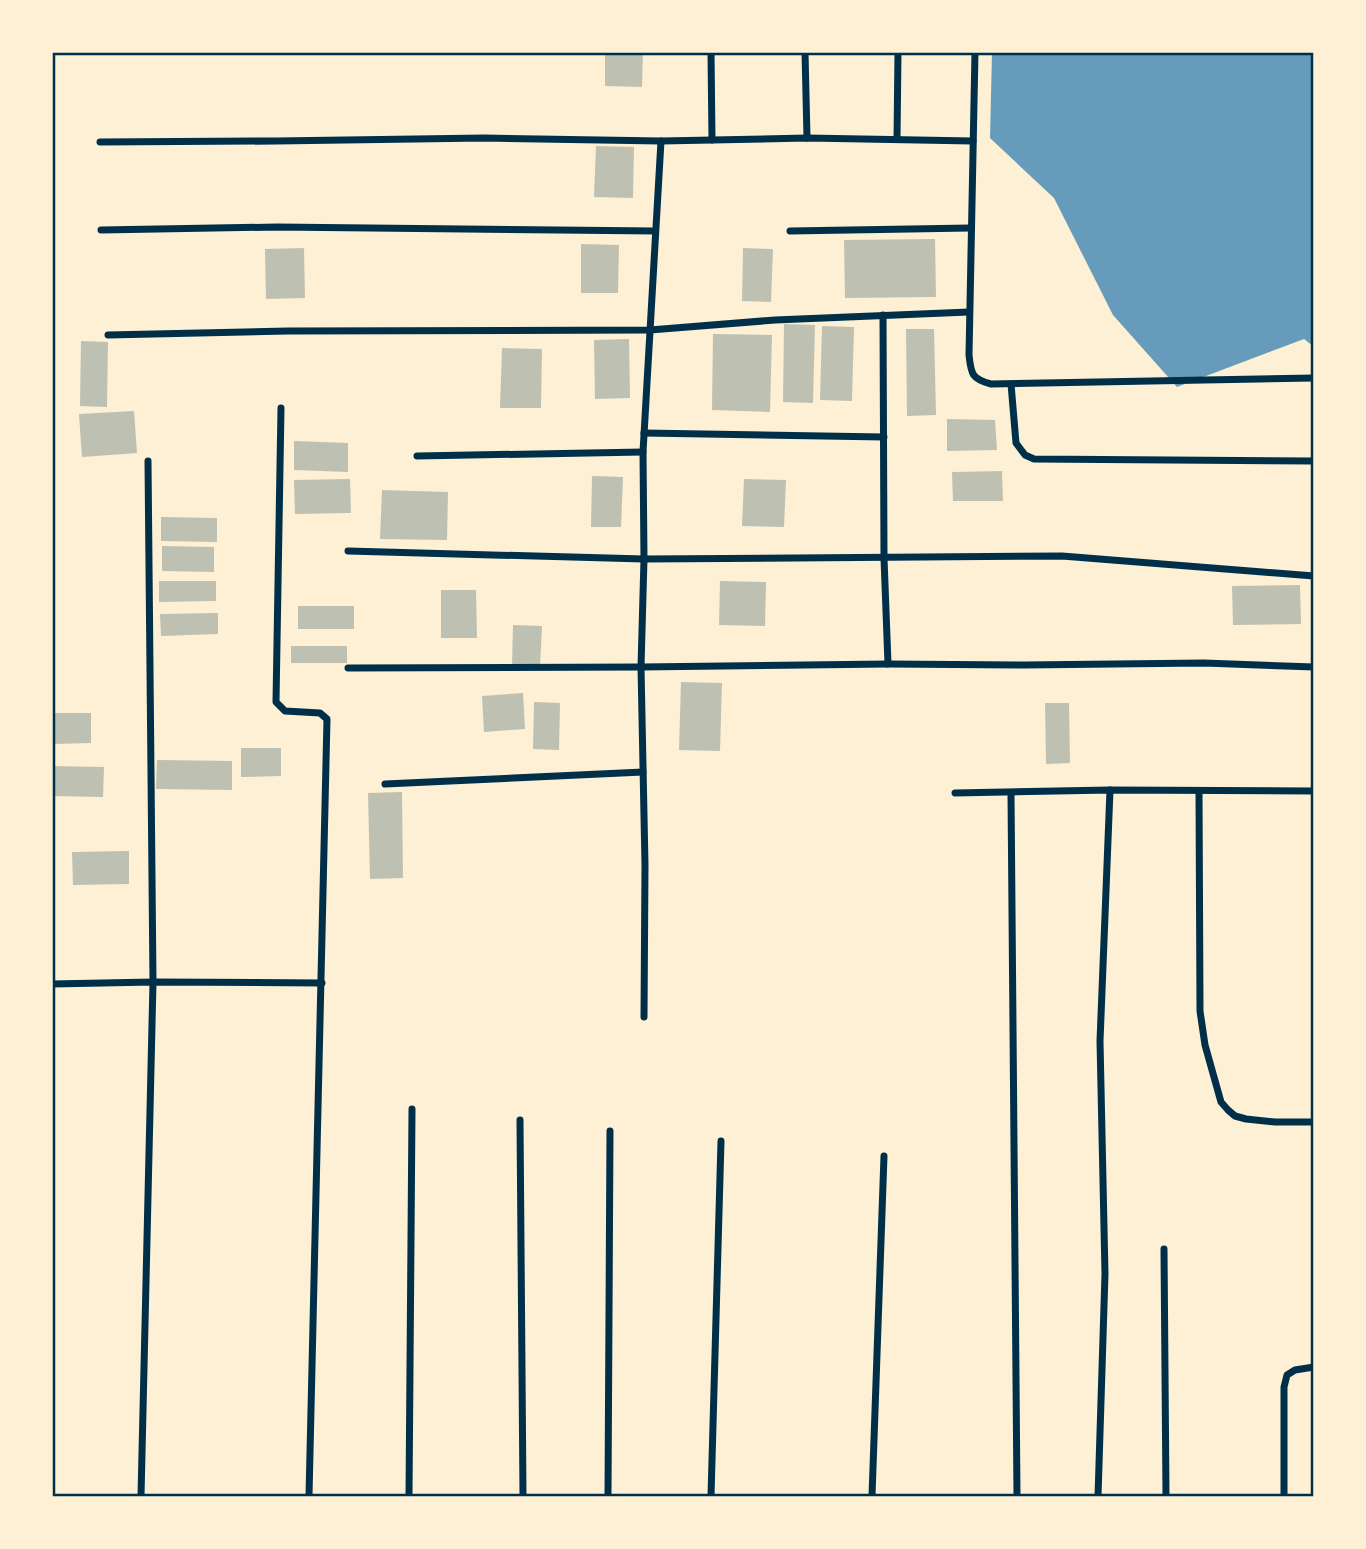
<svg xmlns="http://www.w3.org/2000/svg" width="1366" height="1549" viewBox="0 0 1366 1549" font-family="Helvetica,sans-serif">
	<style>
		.water { fill: #669bbc }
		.building { fill: #bec0b2 }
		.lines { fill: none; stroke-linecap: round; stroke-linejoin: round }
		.minor { stroke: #003049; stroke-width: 7 }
		.neatline { fill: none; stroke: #003049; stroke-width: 2.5 }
	</style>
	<rect width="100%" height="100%" fill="#fdf0d5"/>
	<path class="water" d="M992 53H1313V346L1304 339 1177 387 1113 315 1054 198 990 138Z"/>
	<g class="building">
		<path d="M605 52H643L642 87 605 86Z"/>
		<path d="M596 146 634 147 633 198 594 197Z"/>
		<path d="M935 239 936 297 845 298 844 240Z"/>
		<path d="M581 244 619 245 618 293H581Z"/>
		<path d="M304 248 305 298 266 299 265 249Z"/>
		<path d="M743 248 773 249 771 302 742 301Z"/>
		<path d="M784 324 815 325 813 403 783 402Z"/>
		<path d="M822 326 854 327 852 401 820 400Z"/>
		<path d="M906 329H934L936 415 907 416Z"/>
		<path d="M713 334 772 335 770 412 712 410Z"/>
		<path d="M629 339 630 398 595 399 594 340Z"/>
		<path d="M81 341 108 342 107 407 80 406Z"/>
		<path d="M502 348 542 349 541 408H500Z"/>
		<path d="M134 411 137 453 82 457 79 414Z"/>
		<path d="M947 419 995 420 997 450 947 451Z"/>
		<path d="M294 441 348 443V472L294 470Z"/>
		<path d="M1002 471 1003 501H953L952 472Z"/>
		<path d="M592 476 623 477 621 527H591Z"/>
		<path d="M350 479 351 513 295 514 294 480Z"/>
		<path d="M744 479 786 480 784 527 742 526Z"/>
		<path d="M382 490 448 492 447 540 380 539Z"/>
		<path d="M161 517 217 518V542L161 541Z"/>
		<path d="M162 546 214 547V572L162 571Z"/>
		<path d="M159 581H216V601L159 602Z"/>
		<path d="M720 581 766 582 765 626 719 625Z"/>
		<path d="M1300 585 1301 624 1233 625 1232 586Z"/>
		<path d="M441 590H476L477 638H441Z"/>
		<rect x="298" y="606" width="56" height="23"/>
		<path d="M218 613V634L161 636 160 614Z"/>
		<path d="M513 625 542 626 540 667 512 666Z"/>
		<rect x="291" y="646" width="56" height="17"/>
		<path d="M681 682 722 683 720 751 679 750Z"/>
		<path d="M523 693 525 729 484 732 482 696Z"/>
		<path d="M534 702 560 703 559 750 533 749Z"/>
		<path d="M1045 703H1069L1070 763 1046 764Z"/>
		<path d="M52 713H91V743L52 744Z"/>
		<path d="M241 748H281V776L241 777Z"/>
		<path d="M157 760 232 761V790L156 789Z"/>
		<path d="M52 766 104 767 103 797 52 796Z"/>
		<path d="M402 792 403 878 370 879 368 793Z"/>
		<path d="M129 851V884L73 885 72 852Z"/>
	</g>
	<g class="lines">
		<g class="minor">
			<path d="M711 52 712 140"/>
			<path d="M805 52 807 138"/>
			<path d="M975 52 969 355C971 373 971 379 991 384L1314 378"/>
			<path d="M897 139 898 52"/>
			<path d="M100 142 276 141 484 138 661 141 807 138 973 141"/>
			<path d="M101 230 277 227 655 231"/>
			<path d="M790 231 970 228"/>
			<path d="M883 315 884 558 888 664"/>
			<path d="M108 335 288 331 650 330 775 320 969 312"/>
			<path d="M1011 384 1016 443 1025 455 1034 459 1314 461"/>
			<path d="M281 408 276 702 285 711 320 713 327 719 309 1496"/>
			<path d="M644 433 884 437"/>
			<path d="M417 456 643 452"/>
			<path d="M348 551 644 559 1062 556 1314 576"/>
			<path d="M348 668 641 667 888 664 1024 665 1204 663 1314 667"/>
			<path d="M385 784 643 772"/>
			<path d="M1199 791 1200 1011 1205 1045 1221 1102 1228 1110 1235 1116 1246 1119 1275 1122H1314"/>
			<path d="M955 793 1110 790 1314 791"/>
			<path d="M1011 793 1017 1496"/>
			<path d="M52 984 153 982 322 983"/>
			<path d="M644 1017 645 865 641 667 644 559 643 452 661 141"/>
			<path d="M520 1120 523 1496"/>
			<path d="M1164 1249 1166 1496"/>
			<path d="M141 1496 153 982 148 461"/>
			<path d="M409 1496 412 1109"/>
			<path d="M608 1496 610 1131"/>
			<path d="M711 1496 721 1141"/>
			<path d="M872 1496 884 1156"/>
			<path d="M1098 1496 1105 1274 1100 1041 1110 790"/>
			<path d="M1284 1496V1387L1287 1375 1295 1370 1314 1367"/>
		</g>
	</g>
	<rect width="1366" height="1549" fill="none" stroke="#fdf0d5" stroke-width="108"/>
	<rect x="54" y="54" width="1258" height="1441" class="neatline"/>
</svg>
